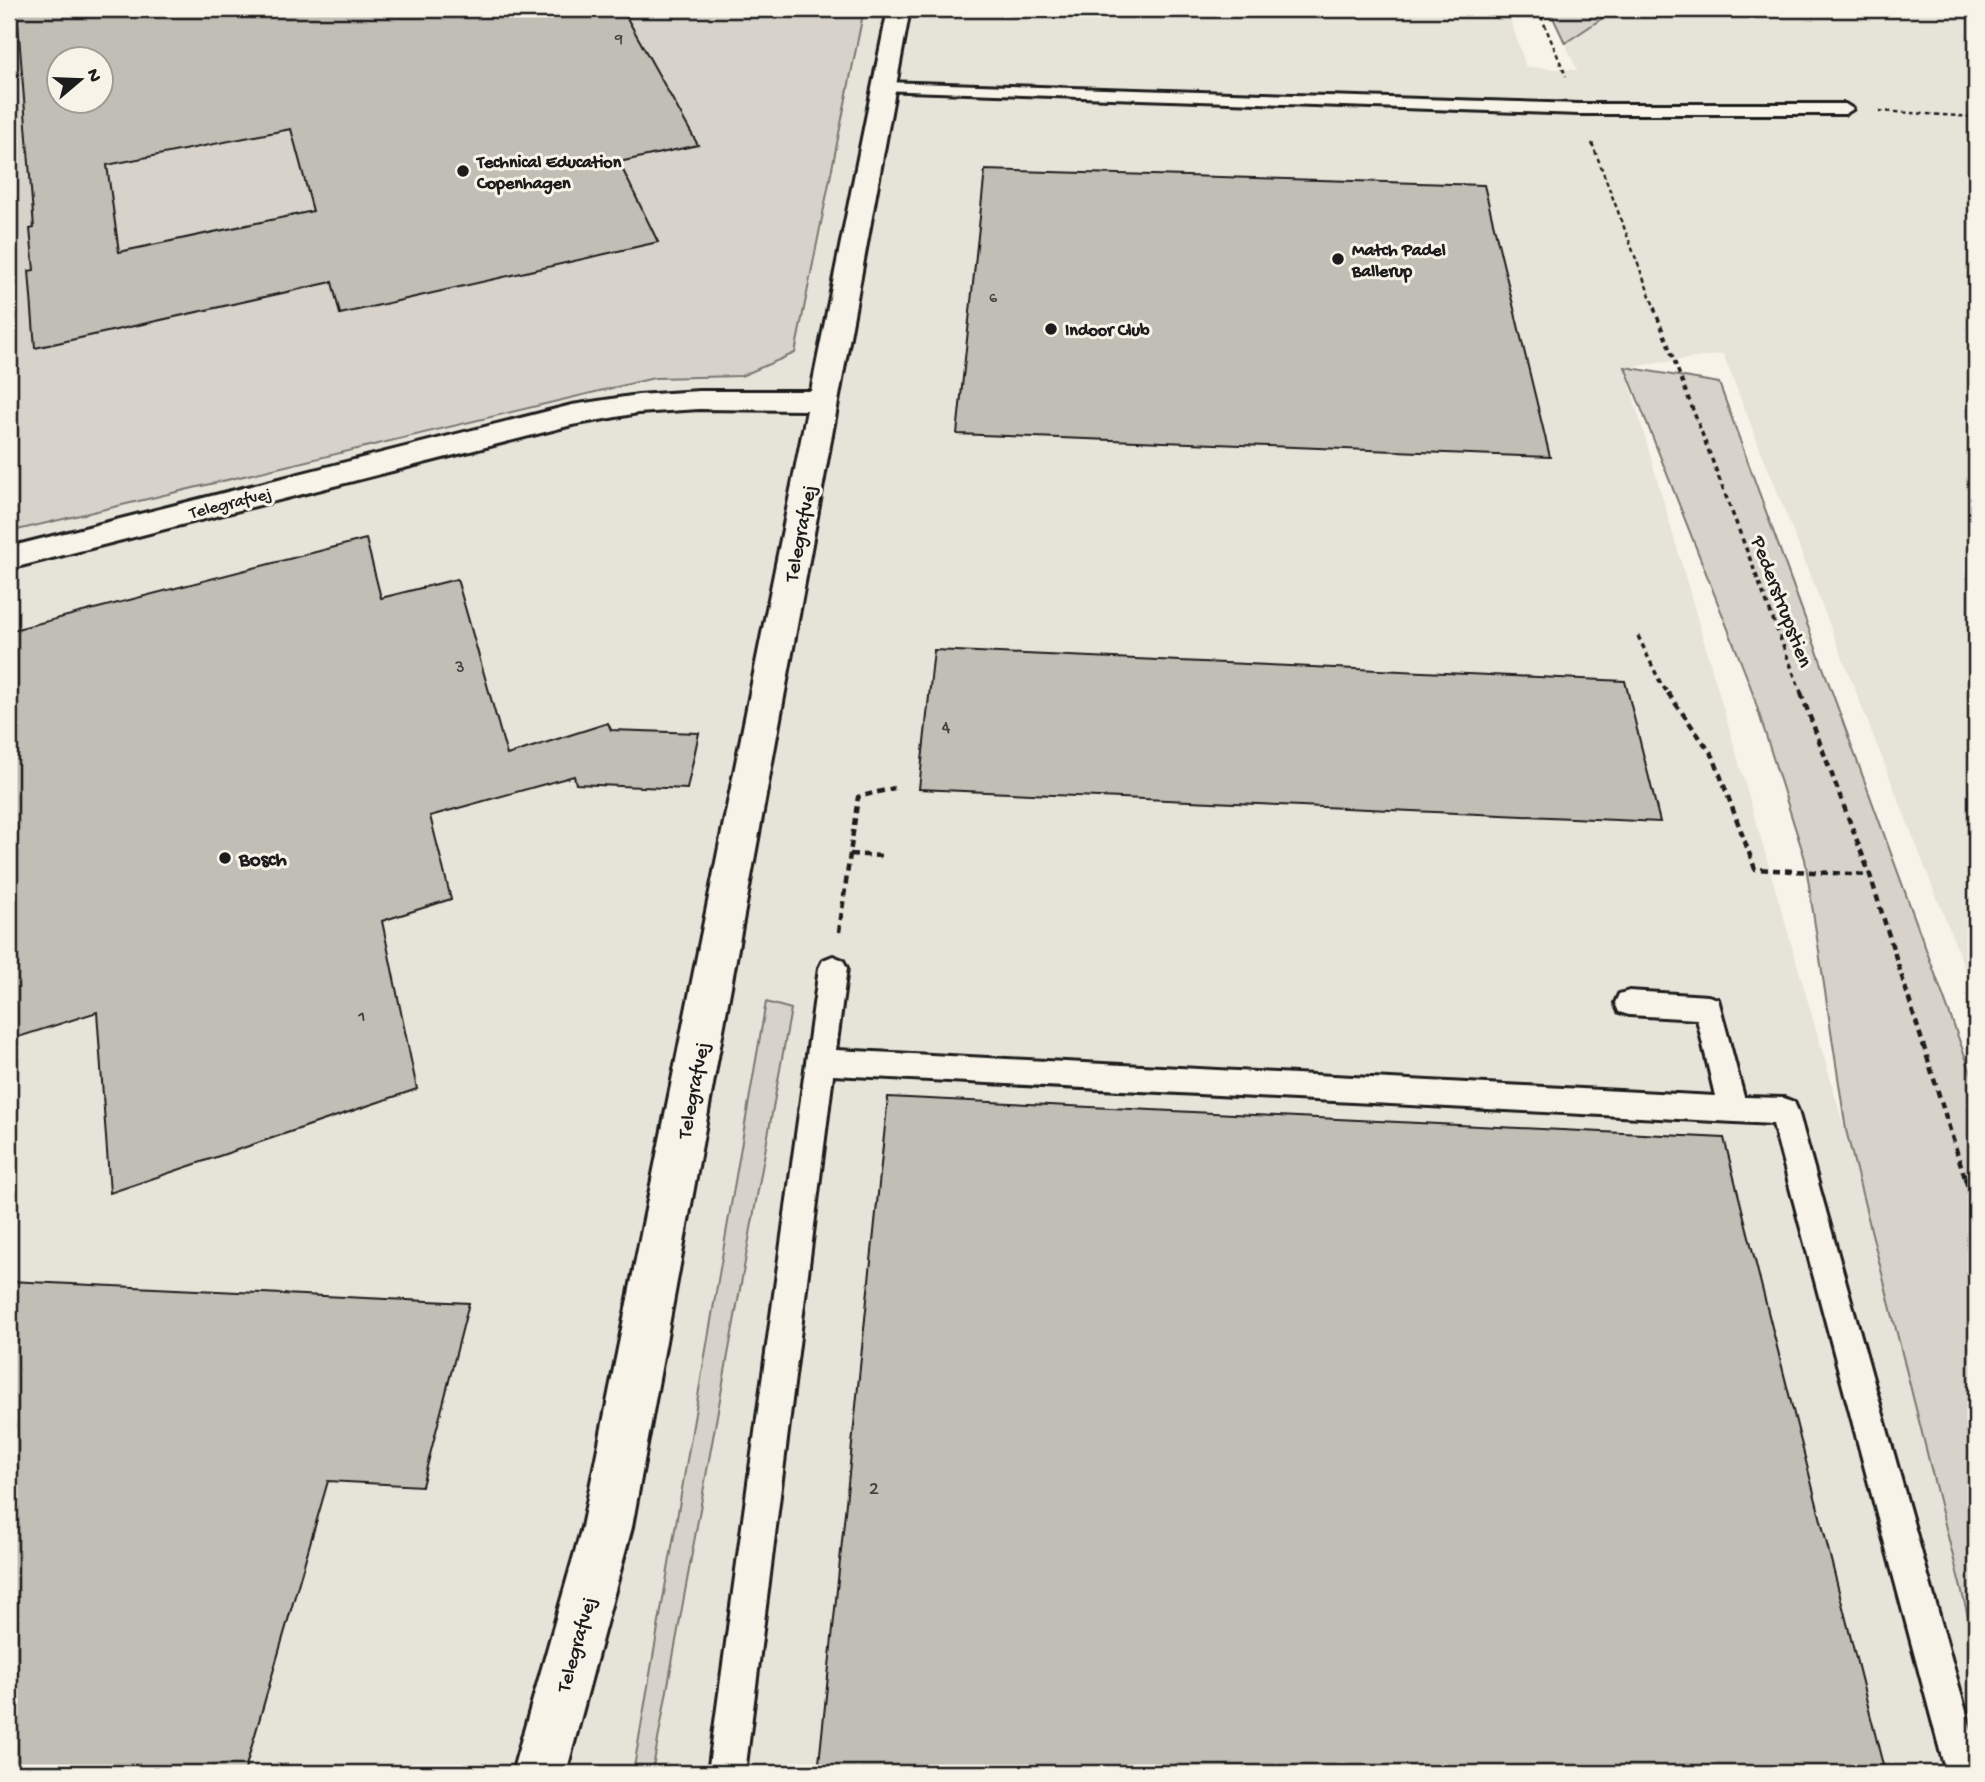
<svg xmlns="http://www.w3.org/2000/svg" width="1985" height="1782" viewBox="0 0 1985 1782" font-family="'Gochi Hand',sans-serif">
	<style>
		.built { fill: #e6e3d9; fill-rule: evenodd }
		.green { fill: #d7d3cb; stroke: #7a7874; stroke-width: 2; fill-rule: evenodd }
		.building { fill: #c0beb5; stroke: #1c1c1c; stroke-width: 2; fill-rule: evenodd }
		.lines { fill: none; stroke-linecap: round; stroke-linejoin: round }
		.lane-casing { stroke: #1c1c1c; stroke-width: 6 }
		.street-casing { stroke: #1c1c1c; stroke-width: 6 }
		.path-far3 { stroke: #1c1c1c; stroke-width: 2.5; stroke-dasharray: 4.5 3.5; stroke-linecap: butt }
		.path-far2 { stroke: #1c1c1c; stroke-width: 3.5; stroke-dasharray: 5 4.5; stroke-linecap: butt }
		.path-far1 { stroke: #1c1c1c; stroke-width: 4.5; stroke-dasharray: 7 5; stroke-linecap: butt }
		.path { stroke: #1c1c1c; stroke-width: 5; stroke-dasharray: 9 7; stroke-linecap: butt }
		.lane { fill: #f7f3e8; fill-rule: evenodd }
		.street { fill: #f7f3e8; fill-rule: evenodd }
		.poi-dot { fill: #1c1c1c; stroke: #f7f3e8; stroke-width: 2.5 }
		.labels { text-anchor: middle; stroke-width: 6; stroke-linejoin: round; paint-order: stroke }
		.far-number-label { font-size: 16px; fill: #454442 }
		.far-poi-label { font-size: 18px; font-weight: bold; fill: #1c1c1c; stroke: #f7f3e8; text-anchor: start }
		.far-street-label { font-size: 18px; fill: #1c1c1c; stroke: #f7f3e8 }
		.number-label { font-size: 18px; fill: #454442 }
		.street-label { font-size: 21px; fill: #1c1c1c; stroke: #f7f3e8 }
		.poi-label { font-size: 21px; font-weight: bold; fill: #1c1c1c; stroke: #f7f3e8; text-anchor: start }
		.near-number-label { font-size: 21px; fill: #454442 }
	</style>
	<rect width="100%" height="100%" fill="#f7f3e8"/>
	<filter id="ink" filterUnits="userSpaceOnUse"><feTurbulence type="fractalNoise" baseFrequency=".0143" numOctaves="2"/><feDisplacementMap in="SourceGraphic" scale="14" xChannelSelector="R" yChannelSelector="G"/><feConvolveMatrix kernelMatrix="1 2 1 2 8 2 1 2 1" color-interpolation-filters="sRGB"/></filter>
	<g filter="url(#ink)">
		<path class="built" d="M9 9H1507L1526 67 1577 70 1565 43 1616 9H1976V997L1723 354 1625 368 1845 1130 1976 1648V1773H9ZM60 60H102V102H60Z"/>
		<g class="green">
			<path d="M9 9H864L795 353 741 376 654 378 9 532ZM60 60H102V102H60Z"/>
			<path d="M1549 9H1616L1565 43Z"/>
			<path d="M1625 367 1719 383 1976 1086V1648L1846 1130 1805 859 1750 685Z"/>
			<path d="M766 1002 791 1009 652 1773H633Z"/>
		</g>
		<g class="building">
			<path d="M17 9H622L698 145 619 162 658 242 340 314 332 282 35 348 29 271 34 270 30 229 34 228ZM60 60H102V102H60ZM291 129 313 211 119 252 107 165Z"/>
			<path d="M985 170 1484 185 1550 457 957 434Z"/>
			<path d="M366 539 381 598 457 579 507 755 608 723 611 730 699 733 687 789 576 784 574 776 430 816 451 899 382 921 417 1089 110 1193 97 1012 9 1040V631Z"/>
			<path d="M934 650 1625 681 1660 822 919 789Z"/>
			<path d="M888 1097 1724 1138 1885 1773H818Z"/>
			<path d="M9 1281 469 1303 422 1486 328 1481 244 1773H9Z"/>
		</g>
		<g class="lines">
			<defs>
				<g id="lane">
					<path d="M884 82 1579 104H1845L1853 109 1845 114H1579L878 90 876 87Z"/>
					<path d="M833 956 843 960 847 968 836 1050 1715 1096 1697 1019 1629 1015 1619 1012 1615 1003 1619 994 1629 991 1708 996 1718 999 1744 1097 1784 1098 1794 1102 1798 1111 1976 1747V1773H1946L1773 1124 833 1075 745 1773H708L819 968 823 960Z"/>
				</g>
				<path id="street" d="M888 9H910L632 1527 566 1773H512L582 1527 807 410 699 409 638 413 572 425 9 569V547L572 405 638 395 699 391H811Z"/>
			</defs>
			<use href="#lane" class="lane-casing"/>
			<use href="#street" class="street-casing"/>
			<g class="path-far3">
				<path d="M1538 9 1566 76"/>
				<path d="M1879 111 1976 117"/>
				<path d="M1592 143 1655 309"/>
			</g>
			<g class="path-far2">
				<path d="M1654 308 1802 695"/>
				<path d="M1638 636 1660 682 1669 695"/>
			</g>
			<g class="path-far1">
				<path d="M1668 693 1713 756 1755 869 1870 875"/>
				<path d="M1801 693 1870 875 1965 1178"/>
				<path d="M850 854 881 856"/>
				<path d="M839 932 858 797 894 788"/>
			</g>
			<path class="path" d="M1965 1177 1976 1213"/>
			<use href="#lane" class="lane"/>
			<use href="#street" class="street"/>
		</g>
	</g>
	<g class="poi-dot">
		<circle cx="463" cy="171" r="7"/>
		<circle cx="1338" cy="259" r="7"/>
		<circle cx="1051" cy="329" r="7"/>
		<circle cx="225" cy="858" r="7"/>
	</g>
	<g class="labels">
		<g class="far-number-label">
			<text x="619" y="43">9</text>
			<text x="993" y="302">6</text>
		</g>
		<g class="far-poi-label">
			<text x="477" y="167">Technical Education<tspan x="477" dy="21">Copenhagen</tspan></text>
			<text x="1352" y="255">Match Padel<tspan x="1352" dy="21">Ballerup</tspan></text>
			<text x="1065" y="335">Indoor Club</text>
		</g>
		<g class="far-street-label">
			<text transform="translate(230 502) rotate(-14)" y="6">Telegrafvej</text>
		</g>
		<g class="number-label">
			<text x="460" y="672">3</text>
			<text x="946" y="732">4</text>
			<text x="362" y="1021">1</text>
		</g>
		<g class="street-label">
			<text transform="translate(799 533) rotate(-79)" y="7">Telegrafvej</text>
			<text transform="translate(1783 601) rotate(69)" y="7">Pederstrupstien</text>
			<text transform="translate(692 1090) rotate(-79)" y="7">Telegrafvej</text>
			<text transform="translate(575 1644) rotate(-74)" y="7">Telegrafvej</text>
		</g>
		<g class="poi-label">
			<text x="239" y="865">Bosch</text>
		</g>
		<g class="near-number-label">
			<text x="874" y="1494">2</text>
		</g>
	</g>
	<rect width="1985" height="1782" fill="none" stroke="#f7f3e8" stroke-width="35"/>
	<rect x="18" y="18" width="1950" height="1747" fill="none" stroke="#1c1c1c" stroke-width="2.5" filter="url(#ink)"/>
	<g transform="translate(80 80) rotate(71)"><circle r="33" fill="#f7f3e8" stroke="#9f9d96" stroke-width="2"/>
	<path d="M0-5L12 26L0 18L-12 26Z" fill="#1c1c1c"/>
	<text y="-10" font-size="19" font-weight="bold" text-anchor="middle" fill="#1c1c1c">N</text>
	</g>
</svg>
